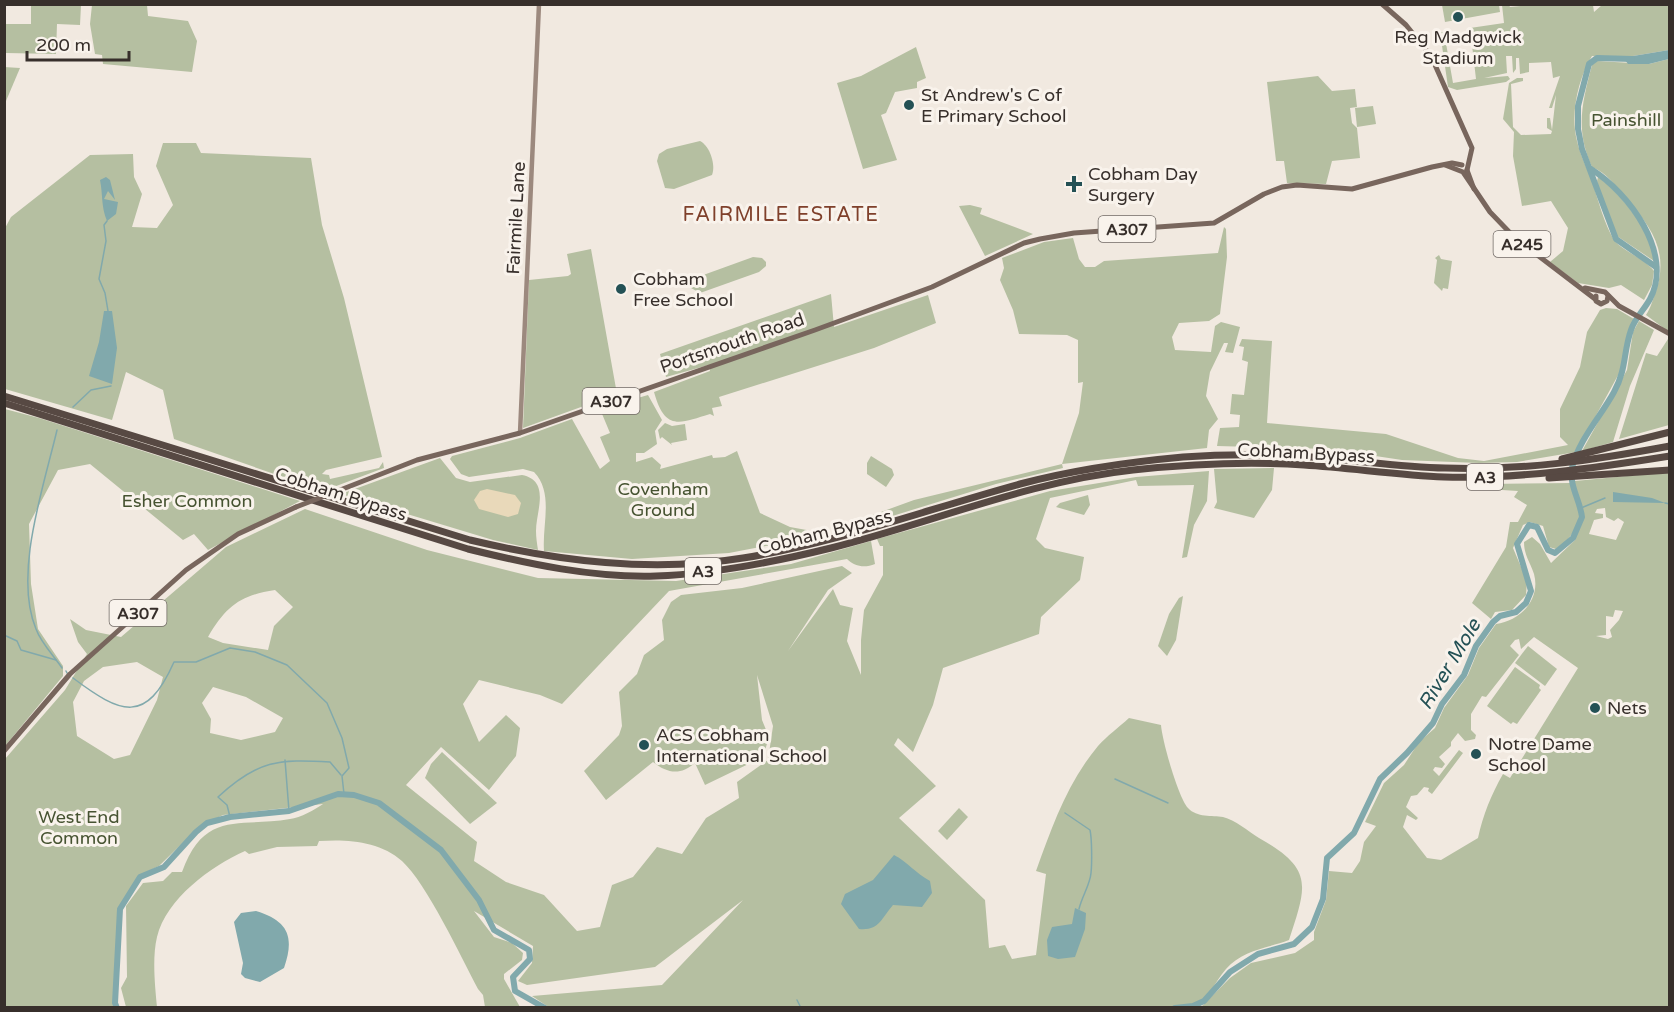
<svg xmlns="http://www.w3.org/2000/svg" width="1674" height="1012" viewBox="0 0 1674 1012" font-family="'Varela Round',sans-serif">
	<style>
		.green { fill: #b5bfa1; fill-rule: evenodd }
		.sand { fill: #e9d9ba }
		.water { fill: #81a9ac }
		.lines { fill: none; stroke-linecap: round; stroke-linejoin: round }
		.stream { stroke: #81a9ac; stroke-width: 1.5 }
		.river { stroke: #81a9ac; stroke-width: 6 }
		.secondary { stroke: #9c897e; stroke-width: 4.5 }
		.primary { stroke: #78665d; stroke-width: 5 }
		.highway { stroke: #574943; stroke-width: 7 }
		.primary-bridge { stroke: #78665d; stroke-width: 5 }
		.poi-dot { fill: #245155; stroke: #f9f3ec; stroke-width: 2 }
		.labels { text-anchor: middle; stroke-width: 6; stroke-linejoin: round; paint-order: stroke }
		.shield { fill: #f9f3ec; stroke: #716a65; stroke-width: 1.5 }
		.shield-label { font-size: 16px; font-weight: bold; fill: #372f2b }
		.poi-label { font-size: 18px; fill: #372f2b; stroke: #f9f3ec; text-anchor: start }
		.park-label { font-size: 18px; fill: #465331; stroke: #f9f3ec }
		.street-label { font-size: 18px; fill: #372f2b; stroke: #f9f3ec }
		.neighbourhood-label { font-size: 20px; letter-spacing: 1.5px; fill: #7f402b; stroke: #f9f3ec }
		.water-label { font-size: 20px; font-style: italic; fill: #245155; stroke: #f9f3ec }
	</style>
	<rect width="100%" height="100%" fill="#f1e9e0"/>
	<g class="green">
		<path d="M1542 4 1593 5 1594 12 1602 5H1669V50L1627 57 1592 56C1578 79 1570 114 1577 141 1580 155 1588 170 1593 184 1599 203 1604 223 1614 240 1621 250 1644 258 1654 271L1652 285 1644 300 1621 285 1609 288 1578 283 1550 262 1563 251 1568 228 1551 201 1522 206 1513 156 1514 132 1503 119 1509 83 1517 78H1523V81L1511 84 1513 127 1521 135 1551 134 1552 131 1547 128V118H1550L1552 130 1556 95 1552 108H1549L1560 76 1553 78 1551 62 1529 63V72L1520 74 1519 58H1516V69L1513 73 1512 56H1506L1507 73 1484 78 1508 76 1510 79 1506 82 1457 90 1448 87 1440 32H1444L1453 83 1476 79 1470 28 1504 23 1502 5H1509L1510 7Z"/>
		<path d="M31 5H81L80 25 57 24 56 54 6 53V24H31Z"/>
		<path d="M92 5H147L148 16 188 21 197 41 192 72 103 64 102 55 95 54 90 24Z"/>
		<path d="M1442 5H1499L1500 12 1445 22Z"/>
		<path d="M916 47 926 78 917 82V88L895 92 886 113 881 115 897 160 863 169 837 83 861 76Z"/>
		<path d="M1669 59V332L1646 315C1651 307 1652 302 1655 294 1670 252 1652 228 1626 198 1614 184 1608 174 1592 167 1575 130 1582 103 1592 65L1597 61 1649 64Z"/>
		<path d="M4 67 20 68 6 101H4Z"/>
		<path d="M1318 76 1332 91 1355 89 1357 107 1350 108 1352 123 1357 128 1360 158 1332 161 1326 184 1287 183 1284 161H1276L1267 82Z"/>
		<path d="M1373 106 1376 124 1357 127 1355 108Z"/>
		<path d="M700 141C710 146 716 165 712 175L674 189 665 188 657 161 659 154 667 149Z"/>
		<path d="M163 143H196L201 153 311 158 322 225 344 298 382 457 326 470 322 474 329 475 330 479 379 468 383 462 384 468 323 491 174 439 163 390 126 372 112 420 5 389 4 230 11 217 90 155 133 154 134 177 142 194 132 227 157 228 173 205 156 166Z"/>
		<path d="M1598 177C1618 190 1657 238 1654 261L1617 236 1604 209 1597 181Z"/>
		<path d="M970 205 982 208 980 214 1033 234 985 256 959 206Z"/>
		<path d="M1224 227 1226 229 1227 257 1220 314 1209 321 1179 323 1172 337 1175 350 1211 352 1215 326 1221 322 1240 327 1233 353 1225 352 1228 343H1224L1210 372 1206 396 1218 419 1209 430 1207 448 1062 464 1063 468 996 484 873 522 870 516 914 500 1062 464 1079 413 1083 382 1078 383V340L1067 335 1019 334 1013 310 1000 280 1004 268 1002 258 1044 242 1073 238 1079 259 1085 267H1095L1104 261 1218 253Z"/>
		<path d="M591 249 617 394 523 428 529 280 568 276 571 274 567 254Z"/>
		<path d="M1439 255 1441 259 1452 261 1448 289 1443 288 1442 291 1434 283 1437 260 1435 258Z"/>
		<path d="M753 257 762 258 766 262V266L759 272 700 293 691 288 695 278Z"/>
		<path d="M831 294 834 327 928 295 936 323 874 348 719 397 722 406 712 408 714 416 710 414C680 423 665 432 654 392L710 371 709 365 666 377 660 354Z"/>
		<path d="M1606 308 1617 309 1634 319 1628 332 1622 368 1576 452 1517 462 1479 463 1402 460 1329 449 1217 446 1220 428 1239 427 1240 415 1230 414 1232 394 1244 395 1248 362 1242 360 1244 347 1239 346 1242 339 1272 341 1267 423 1386 434 1458 458 1484 461 1568 445 1560 437V409L1580 367 1587 332 1600 310Z"/>
		<path d="M1639 321 1654 330 1630 386 1613 442 1582 451 1627 370 1633 332Z"/>
		<path d="M1668 339 1669 425 1619 439 1646 353 1657 356Z"/>
		<path d="M648 395 662 420 655 431 657 444 644 453H636V462L652 457 661 465 660 469 712 455 713 458 725 457 737 451 760 513 790 527 812 531 813 537 729 553 632 559 544 551C542 524 554 493 534 472L523 469 469 477 461 474 450 459 452 456 520 438 572 419 600 469 610 461 600 437 610 433 600 409Z"/>
		<path d="M5 409 39 418 300 501 208 550 194 534 183 540 90 464 58 470 29 524 31 584 38 629 63 666V676L5 746Z"/>
		<path d="M665 423 672 426 685 424 687 440 671 443 672 445 662 437 660 439 658 430Z"/>
		<path d="M871 456 892 469 894 475 886 487 867 474V463Z"/>
		<path d="M440 458 456 478 470 482 522 475C551 481 536 511 536 531 536 537 537 544 538 550L493 540 341 494Z"/>
		<path d="M1274 468 1272 490 1254 518 1214 508 1217 502 1214 469Z"/>
		<path d="M1209 471 1207 501 1194 525 1187 557 1182 558 1194 485 1138 486 1136 480 1050 498 1036 539 1045 548 1084 557 1080 580 1041 617 1039 634 943 668 933 705 913 752 898 738 894 745 936 786 899 818 985 900 989 948 1005 945 1012 959 1036 955 1046 874 1036 871C1052 827 1067 783 1098 746 1107 736 1119 727 1129 718L1161 725C1162 740 1178 797 1188 808 1197 818 1212 815 1223 817 1235 820 1248 831 1259 838 1314 869 1307 885 1289 940 1268 948 1242 950 1226 969 1214 983 1210 998 1193 1006L550 1008 532 996 662 985 743 900 655 967 527 985 518 981 532 963 533 946 474 911 494 937 512 943 523 953 522 960 504 974V979L520 1007H485L483 995 478 989C461 957 427 884 402 861 380 841 347 839 319 841L317 846 277 847 249 854 245 851C211 866 166 899 157 937 152 958 155 986 157 1007H126L121 988 127 977 126 906 143 883 163 881 172 872H182C205 809 239 828 290 819 300 818 316 809 323 804L223 815 199 827 159 866 140 875 118 910 114 1007 5 1008V759L65 690 87 654 78 642 70 619 86 630 121 637 226 547 305 509 427 550 538 578 676 581 791 564 871 541 875 564C865 568 855 567 847 559L669 591 562 704 540 695 479 680 463 704 479 742 506 715 520 728 516 756 489 790 441 747 406 785 477 842 474 861 506 882 544 895 577 931 600 927 612 885 633 877 657 847 682 854 706 818 739 798 737 782 768 760 773 726 757 675 762 720 769 737 763 757 705 785 695 763C680 776 667 773 653 762L606 800 584 771 619 735 622 726 619 692 637 674 644 655 664 640 662 620 671 602 681 595 742 588 842 566 852 573 828 590 788 651 833 589 840 605 853 608 847 641 861 675V640L864 610 883 575V546H880L877 539 1050 491 1136 477ZM275 590 293 607 274 626 268 650 223 643 208 637C226 606 241 595 275 590ZM137 662 163 677 157 700 130 755 114 759 77 736 73 702 84 681 103 667ZM213 687 246 697 283 718 275 732 241 740 210 733 211 719 202 703Z"/>
		<path d="M1669 472V1007L1200 1008 1230 978 1251 963 1295 953 1314 940V932L1326 900 1329 871 1352 873 1360 861 1364 842 1376 826 1365 822 1384 783 1404 765 1419 742 1435 728 1444 708 1468 675 1479 648 1496 624C1520 621 1541 600 1534 574 1530 562 1524 555 1524 542L1532 537 1540 544 1551 563 1575 540 1583 508 1575 493V481ZM1605 508 1606 517 1614 521 1618 518 1624 522 1616 540 1589 534 1594 520 1603 518V514L1595 513 1597 509ZM1615 610 1623 611 1619 620 1610 630 1612 637 1608 639 1596 636 1606 635V616L1613 617ZM1534 637 1578 668 1510 778 1503 774C1491 795 1483 815 1478 838L1441 860 1427 858 1403 827 1407 815 1416 820 1418 818 1406 807 1411 796 1417 795 1424 787 1429 788 1428 791 1432 794 1463 753 1459 750 1439 776 1433 770 1435 767 1442 768 1445 764 1439 757 1451 746V742L1458 733 1465 741 1475 739 1476 735 1471 730V714L1482 696 1486 697 1519 655 1510 646 1515 640 1519 639 1521 649Z"/>
		<path d="M1571 483C1572 493 1577 500 1579 510 1581 527 1568 541 1556 549L1549 547 1543 526 1530 522 1523 525 1513 548 1527 581 1526 595 1512 610 1495 612 1491 619 1472 603 1506 547 1510 522H1518L1527 505 1514 497 1518 491 1486 489V484Z"/>
		<path d="M1088 495 1090 505 1084 515 1056 507 1060 503Z"/>
		<path d="M1183 596 1176 640 1167 656 1158 646 1169 614 1179 598Z"/>
		<path d="M1528 646 1557 669 1545 686 1515 663Z"/>
		<path d="M1515 667 1540 685 1539 688 1541 690 1517 724 1513 722 1511 724 1487 706Z"/>
		<path d="M442 752 497 803 470 824 425 778 431 764Z"/>
		<path d="M959 808 968 817 947 840 938 831Z"/>
	</g>
	<path class="sand" d="M487 489 515 495 521 503 518 514 508 517 479 509 474 500 480 491Z"/>
	<g class="water">
		<path d="M1669 50V59L1649 64H1628L1625 60 1627 57Z"/>
		<path d="M106 177 110 180 115 200 108 191 104 199 118 202 116 214 107 221C101 207 103 195 100 180Z"/>
		<path d="M104 311H112L117 348 112 384 89 376 99 342Z"/>
		<path d="M1613 492 1652 498 1665 503 1613 502Z"/>
		<path d="M894 855C908 862 915 873 930 881L932 893 922 907 893 905C881 919 879 931 859 929L841 904 845 894 873 880Z"/>
		<path d="M1075 908 1086 913 1085 929 1075 957 1058 959 1048 956 1047 940 1052 927 1072 924Z"/>
		<path d="M256 911C288 921 295 936 284 968L260 982 245 978 241 974 243 963 234 922 241 913Z"/>
	</g>
	<g class="lines">
		<g class="stream">
			<path d="M107 221 104 225 106 241 99 279 105 293 108 311"/>
			<path d="M73 407 91 390 111 386"/>
			<path d="M57 430C44 486 13 574 36 629 41 643 54 656 62 668"/>
			<path d="M1665 503 1670 504"/>
			<path d="M1581 508 1605 498"/>
			<path d="M4 635 17 641 21 650 56 660"/>
			<path d="M66 671 67 673"/>
			<path d="M73 678C121 714 146 725 174 662H196L230 648 255 652 287 665 327 703 342 738 349 768 342 776 344 794"/>
			<path d="M285 760 289 811"/>
			<path d="M1115 779 1168 803"/>
			<path d="M1065 813 1090 830C1092 839 1092 864 1091 873 1090 885 1082 896 1079 909"/>
			<path d="M230 817 227 805 218 797C258 760 278 759 330 762L341 775"/>
			<path d="M797 1000 801 1008"/>
		</g>
		<g class="river">
			<path d="M1632 59 1597 58 1589 64 1578 106V129L1582 149 1616 239 1656 267"/>
			<path d="M117 1008 115 1003 120 909 140 877 164 867 196 832 207 823 230 817 289 811 338 794 354 795 379 803 441 850 479 900 494 930 529 950 530 959 513 977 515 991 545 1008"/>
			<path d="M1175 1008 1193 1006 1204 1001 1230 972 1258 954 1294 944 1312 927 1323 899 1327 858 1354 833 1380 779 1407 753 1433 723 1442 704 1464 675 1476 646 1493 622 1500 616 1516 612 1526 603 1531 591 1517 544 1529 525 1537 527 1548 550 1555 553 1573 538 1582 517C1580 500 1569 486 1572 468 1578 441 1601 416 1614 392 1627 368 1623 353 1631 330 1635 318 1644 310 1650 299 1674 253 1629 193 1591 169"/>
		</g>
		<path class="secondary" d="M520 433 539 4"/>
		<g class="primary">
			<path d="M1382 4 1406 25 1431 56 1472 148 1467 170"/>
			<path d="M1445 165 1463 172 1490 212 1515 238 1595 299"/>
			<path d="M1467 170 1474 189"/>
			<path d="M1585 288 1605 292 1619 306 1670 334"/>
			<path d="M1596 296V301L1601 304 1607 301 1608 296"/>
			<path d="M335 492 417 460 520 433 815 330 932 287 1024 243 1040 239 1074 233 1214 223 1264 194 1282 187 1297 185 1352 189 1432 167 1452 163 1462 165"/>
			<path d="M4 751 70 674 186 570 238 534 296 507"/>
		</g>
		<g class="highway">
			<path d="M4 396 470 540C559 561 651 573 743 558 837 543 928 509 1020 484 1073 470 1128 462 1183 457 1225 454 1268 454 1311 457 1356 460 1400 467 1445 468 1521 471 1595 460 1670 446"/>
			<path d="M4 403 468 549C529 564 593 578 656 576 715 574 774 562 831 548 931 523 1030 481 1133 470 1190 464 1247 461 1304 465 1351 468 1398 475 1444 477 1520 479 1595 468 1670 456"/>
			<path d="M1562 459 1670 432"/>
			<path d="M1549 478 1670 470"/>
		</g>
		<path class="primary-bridge" d="M296 507 335 492"/>
	</g>
	<g class="poi-dot">
		<circle cx="1458" cy="17" r="6"/>
		<circle cx="909" cy="105" r="6"/>
		<path d="M1071 175h6v6h6v6h-6v6h-6v-6h-6v-6h6z"/>
		<circle cx="621" cy="289" r="6"/>
		<circle cx="1595" cy="708" r="6"/>
		<circle cx="644" cy="745" r="6"/>
		<circle cx="1476" cy="754" r="6"/>
	</g>
	<g class="labels">
		<g class="shield">
			<rect x="1098.5" y="216" width="57" height="26" rx="4.5"/>
			<rect x="1493.5" y="231" width="57" height="26" rx="4.5"/>
			<rect x="582.5" y="388" width="57" height="26" rx="4.5"/>
			<rect x="1467" y="464" width="36" height="26" rx="4.5"/>
			<rect x="685" y="558" width="36" height="26" rx="4.5"/>
			<rect x="109.5" y="600" width="57" height="26" rx="4.5"/>
		</g>
		<g class="shield-label">
			<text x="1127" y="235">A307</text>
			<text x="1522" y="250">A245</text>
			<text x="611" y="407">A307</text>
			<text x="1485" y="483">A3</text>
			<text x="703" y="577">A3</text>
			<text x="138" y="619">A307</text>
		</g>
		<g class="poi-label">
			<text x="1458" y="43" text-anchor="middle">Reg Madgwick<tspan x="1458" dy="21">Stadium</tspan></text>
			<text x="921" y="101">St Andrew's C of<tspan x="921" dy="21">E Primary School</tspan></text>
			<text x="1088" y="180">Cobham Day<tspan x="1088" dy="21">Surgery</tspan></text>
			<text x="633" y="285">Cobham<tspan x="633" dy="21">Free School</tspan></text>
			<text x="1607" y="714">Nets</text>
			<text x="656" y="741">ACS Cobham<tspan x="656" dy="21">International School</tspan></text>
			<text x="1488" y="750">Notre Dame<tspan x="1488" dy="21">School</tspan></text>
		</g>
		<g class="park-label">
			<text x="1626" y="126">Painshill</text>
			<text x="663" y="495">Covenham<tspan x="663" dy="21">Ground</tspan></text>
			<text x="187" y="507">Esher Common</text>
			<text x="79" y="823">West End<tspan x="79" dy="21">Common</tspan></text>
		</g>
		<g class="street-label">
			<text transform="translate(516 218) rotate(-87)" y="6">Fairmile Lane</text>
			<text transform="translate(732 343) rotate(-19)" y="6">Portsmouth Road</text>
			<text transform="translate(1306 453) rotate(3)" y="6">Cobham Bypass</text>
			<text transform="translate(341 494) rotate(18)" y="6">Cobham Bypass</text>
			<text transform="translate(825 532) rotate(-14)" y="6">Cobham Bypass</text>
		</g>
		<g class="neighbourhood-label">
			<text x="781" y="221">FAIRMILE ESTATE</text>
		</g>
		<g class="water-label">
			<text transform="translate(1449 664) rotate(-59)" y="7">River Mole</text>
		</g>
	</g>
	<rect width="1674" height="1012" fill="none" stroke="#372f2b" stroke-width="12"/>
	<path d="M27 51v9h102v-9" fill="none" stroke="#372f2b" stroke-width="3"/>
	<text x="36" y="51" font-size="18" fill="#372f2b" stroke="#f9f3ec" stroke-width="4.5" paint-order="stroke">200 m</text>
</svg>
